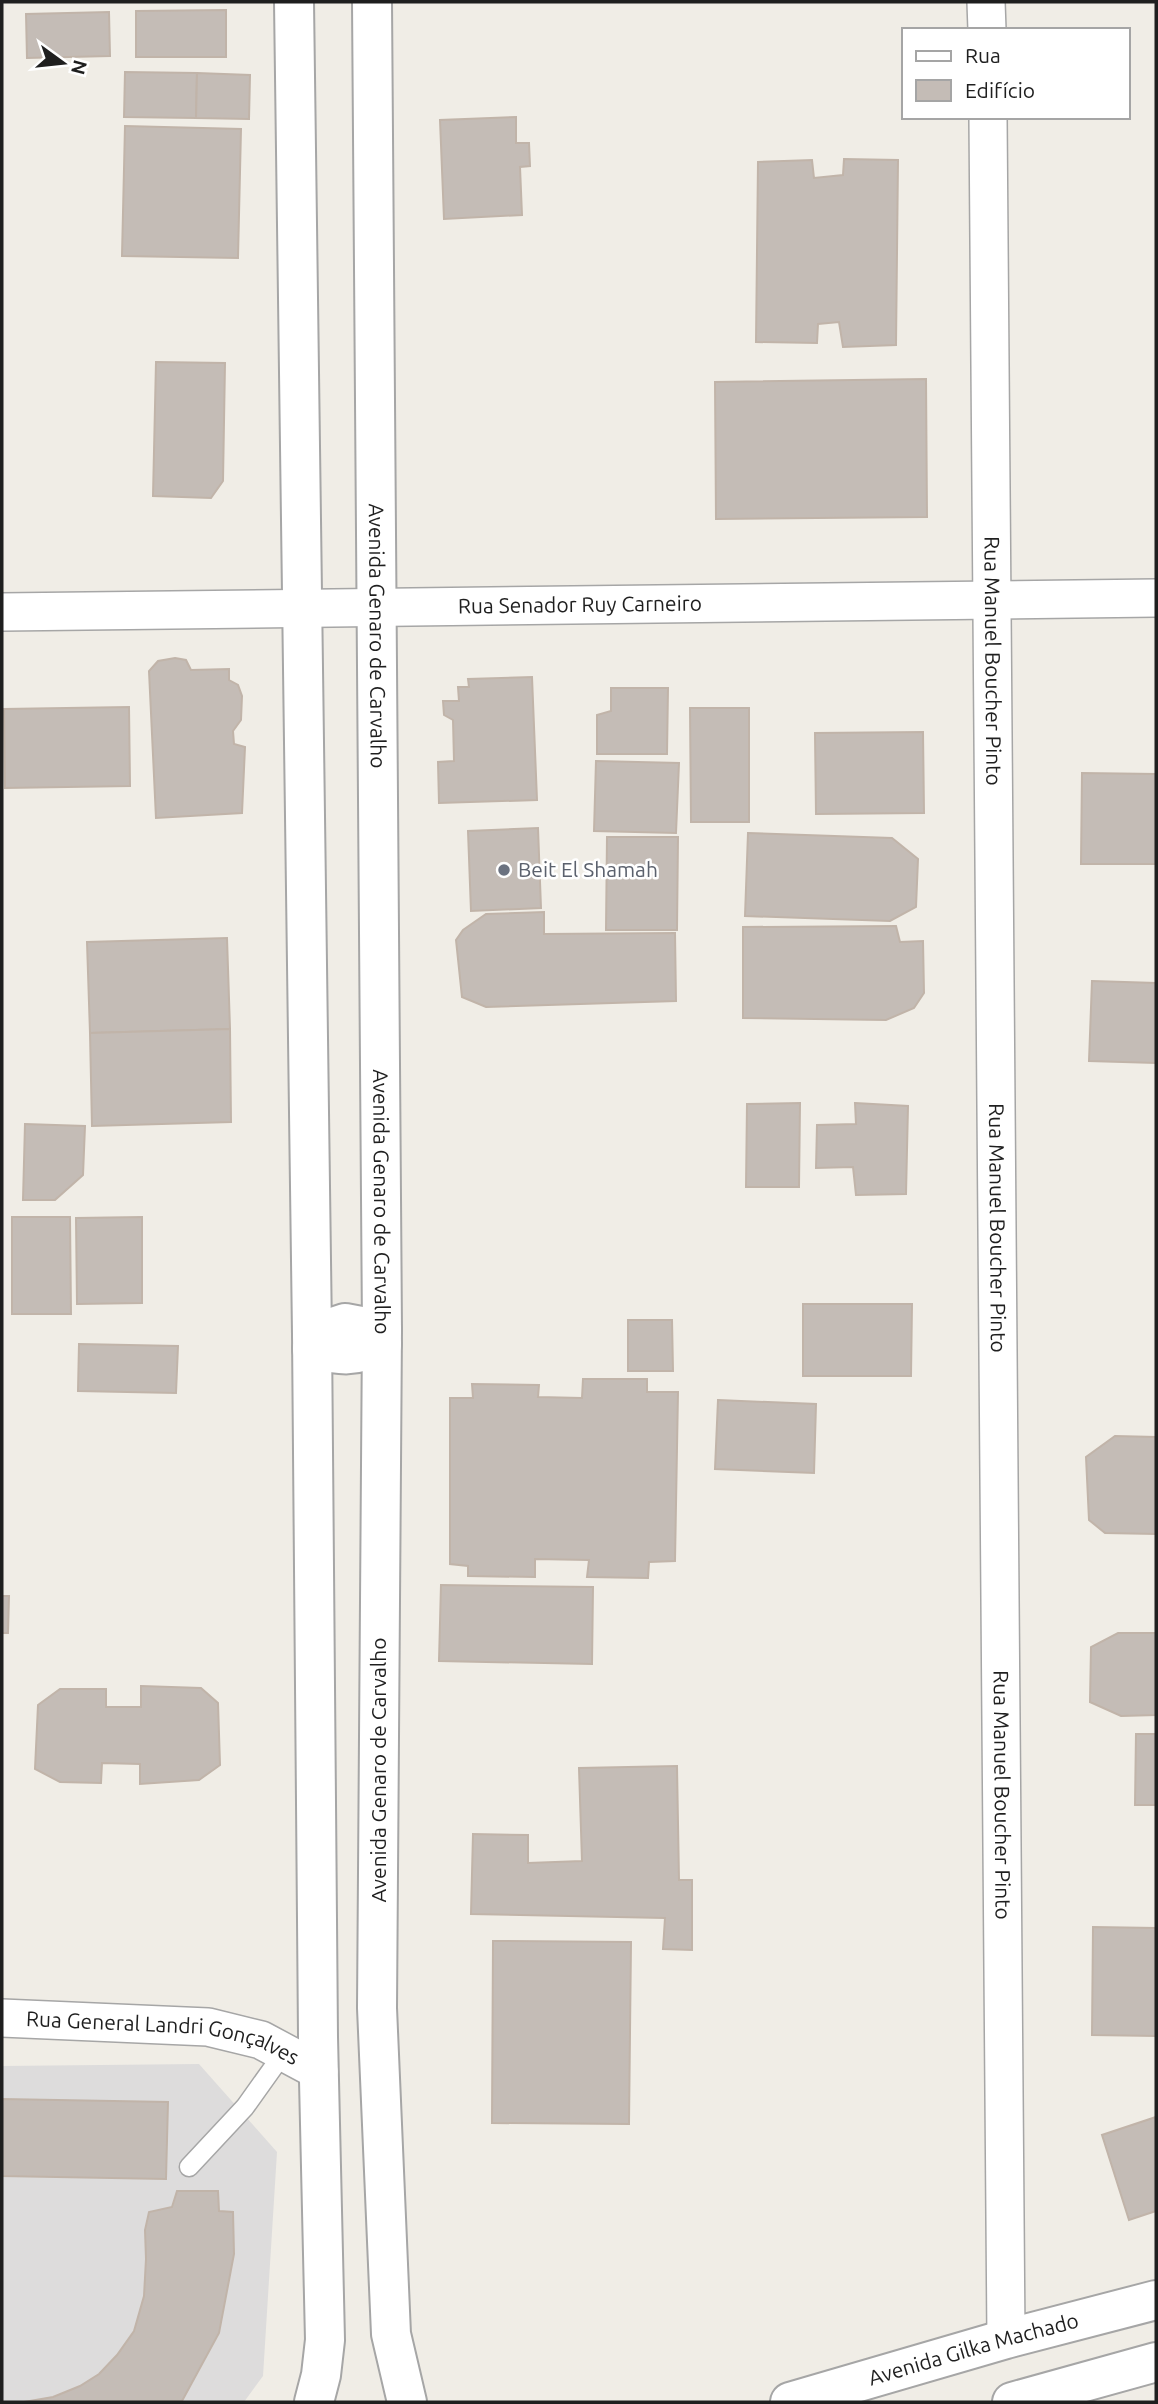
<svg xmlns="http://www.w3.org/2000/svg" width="1158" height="2404" viewBox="0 0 1158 2404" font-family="Ubuntu,sans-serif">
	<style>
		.residential { fill: #dddcdc }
		.building { fill: #c4bcb6; stroke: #c1b4a9; stroke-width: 2 }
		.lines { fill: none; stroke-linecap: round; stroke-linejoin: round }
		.service-casing { stroke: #a6a6a6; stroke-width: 21 }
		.minor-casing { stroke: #a6a6a6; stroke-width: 40 }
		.tertiary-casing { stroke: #a6a6a6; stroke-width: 42 }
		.service { stroke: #fff; stroke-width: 18 }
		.minor { stroke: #fff; stroke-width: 37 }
		.tertiary { stroke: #fff; stroke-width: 38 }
		.worship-dot { fill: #6b7280; stroke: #fff; stroke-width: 2.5 }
		.labels { text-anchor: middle; stroke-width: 5; stroke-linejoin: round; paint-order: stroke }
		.street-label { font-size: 21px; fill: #1f1f1f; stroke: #fff }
		.worship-label { font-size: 21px; fill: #5b616d; stroke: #fff; text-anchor: start }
	</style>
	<rect width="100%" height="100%" fill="#f0ede6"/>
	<path class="residential" d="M199 2064 277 2152 263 2376 244 2402H2V2066Z"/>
	<g class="building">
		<path d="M226 10V57H136V11Z"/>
		<path d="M109 12 110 56 27 58 26 14Z"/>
		<path d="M125 72 197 73 196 118 124 117Z"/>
		<path d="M197 73 250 75 249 119 196 118Z"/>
		<path d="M516 117V143H529L530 166 520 167 522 215 444 219 440 120Z"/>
		<path d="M125 126 241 129 238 258 122 256Z"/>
		<path d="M844 159 898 160 896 345 843 347 839 322 818 324 817 343 756 342 758 162 812 160 814 178 843 175Z"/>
		<path d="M156 362 225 363 223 481 211 498 153 496Z"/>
		<path d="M926 379 927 517 716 519 715 382Z"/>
		<path d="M175 658 186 660 191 670 229 669V680L238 685 242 696 241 720 233 731 234 744 245 747 242 813 156 818 149 671 158 661Z"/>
		<path d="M532 677 537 800 439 803 438 762 454 761 453 720 444 715 443 701H459L458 687H469L468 679Z"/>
		<path d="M611 688H668L667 754H597V715L611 711Z"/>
		<path d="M129 707 130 786 5 788 4 709Z"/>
		<path d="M690 708H749V822H691Z"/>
		<path d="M923 732 924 813 816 814 815 733Z"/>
		<path d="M596 761 679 763 676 833 594 831Z"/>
		<path d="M1082 773 1156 774V864H1081Z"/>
		<path d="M538 828 541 908 471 911 468 831Z"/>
		<path d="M748 833 892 838 918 859 916 907 890 921 745 916Z"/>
		<path d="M607 837H678L677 930H606Z"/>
		<path d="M544 912V934L675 933 676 1001 486 1007 462 997 456 940 463 930 486 914Z"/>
		<path d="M896 926 900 942 923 941 924 993 914 1008 886 1020 743 1018V927Z"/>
		<path d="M227 938 230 1029 90 1033 87 942Z"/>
		<path d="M1092 981 1156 983V1063L1089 1061Z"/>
		<path d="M230 1029 231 1122 92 1126 90 1033Z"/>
		<path d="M800 1103 799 1187H746L747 1104Z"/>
		<path d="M855 1103 908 1106 906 1194 856 1195 853 1167 816 1168 817 1125 856 1124Z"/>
		<path d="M25 1124 85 1126 83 1175 55 1200H23Z"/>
		<path d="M12 1217H70L71 1314H12Z"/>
		<path d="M142 1217V1303L77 1304 76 1218Z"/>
		<path d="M803 1304H912L911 1376H803Z"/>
		<path d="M628 1320H672L673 1371H628Z"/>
		<path d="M79 1344 178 1346 176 1393 78 1391Z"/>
		<path d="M583 1379H647V1392H678L675 1561 649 1562 648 1578 587 1577 589 1560 535 1559V1577L468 1576V1566L450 1564V1398H473L472 1384 539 1385 538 1397 582 1398Z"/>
		<path d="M718 1400 816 1404 814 1473 715 1469Z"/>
		<path d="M1115 1436 1156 1437V1534L1105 1533 1089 1520 1086 1457Z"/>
		<path d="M441 1585 593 1587 592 1664 439 1661Z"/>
		<path d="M2 1596H9L8 1633H2Z"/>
		<path d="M1118 1633H1156V1715L1121 1716 1090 1702 1091 1647Z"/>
		<path d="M141 1686 201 1688 218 1703 220 1765 199 1780 140 1784V1764L102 1763 101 1783 60 1782 35 1769 38 1705 60 1689H106V1707H141Z"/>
		<path d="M1136 1734H1156V1805H1135Z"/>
		<path d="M677 1766 679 1880H692V1950L663 1949 665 1918 471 1914 473 1834 528 1835V1863L582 1861 579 1768Z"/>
		<path d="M1093 1927 1156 1928V2036L1092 2035Z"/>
		<path d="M493 1941 631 1942 629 2124 492 2123Z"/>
		<path d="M2 2099 168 2102 166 2179 2 2176Z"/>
		<path d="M1156 2117V2211L1129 2220 1102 2135Z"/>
		<path d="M177 2191H218L219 2211 233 2212 234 2254 219 2333 182 2401 24 2402 53 2397 80 2386 99 2374 117 2355 134 2331 144 2296 146 2259 145 2230 149 2212 172 2207Z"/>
	</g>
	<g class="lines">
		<defs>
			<path id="service" d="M189 2167 245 2107 285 2051"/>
			<g id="minor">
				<path d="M986 2 987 30"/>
				<path id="s1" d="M988 117 1006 2339"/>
				<path id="s2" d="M2 612 1156 598"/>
				<path id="s3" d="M2 2018 208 2027 261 2040 319 2071"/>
			</g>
			<g id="tertiary">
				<path d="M294 2 312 1334 318 2037 325 2340 321 2375 314 2402"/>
				<path id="s4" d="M372 2 382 1330 377 2008 391 2334 407 2402"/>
				<path d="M312 1334 345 1323 382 1330"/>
				<path d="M312 1349C341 1356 355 1358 382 1344"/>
				<path id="s5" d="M790 2402 1006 2339 1156 2300"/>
				<path d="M1012 2402 1156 2362"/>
			</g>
		</defs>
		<use href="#service" class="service-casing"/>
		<use href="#minor" class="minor-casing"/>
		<use href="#tertiary" class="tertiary-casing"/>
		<use href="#service" class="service"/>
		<use href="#minor" class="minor"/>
		<use href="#tertiary" class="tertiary"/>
	</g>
	<circle class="worship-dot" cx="504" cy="870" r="7"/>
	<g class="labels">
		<g class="street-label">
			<text dy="7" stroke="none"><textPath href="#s2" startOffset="578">Rua Senador Ruy Carneiro</textPath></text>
			<text dy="7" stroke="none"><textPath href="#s4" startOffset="634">Avenida Genaro de Carvalho</textPath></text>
			<text dy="7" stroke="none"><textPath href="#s1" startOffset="544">Rua Manuel Boucher Pinto</textPath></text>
			<text dy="7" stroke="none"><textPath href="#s4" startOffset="1200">Avenida Genaro de Carvalho</textPath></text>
			<text dy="7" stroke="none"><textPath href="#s1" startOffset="1111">Rua Manuel Boucher Pinto</textPath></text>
			<text transform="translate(379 1770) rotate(-90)" y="7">Avenida Genaro de Carvalho</text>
			<text dy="7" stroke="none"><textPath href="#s1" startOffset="1678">Rua Manuel Boucher Pinto</textPath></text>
			<text dy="7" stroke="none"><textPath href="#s3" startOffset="163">Rua General Landri Gonçalves</textPath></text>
			<text dy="7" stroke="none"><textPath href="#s5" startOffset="191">Avenida Gilka Machado</textPath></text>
		</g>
		<g class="worship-label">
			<text x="518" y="877">Beit El Shamah</text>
		</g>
	</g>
	<rect width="1158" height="2404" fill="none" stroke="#1f1f1f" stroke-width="7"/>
	<rect x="902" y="28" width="228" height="91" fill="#ffffff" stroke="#a5a5a5" stroke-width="2"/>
	<rect x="916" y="51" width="35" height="10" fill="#ffffff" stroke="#a5a5a5" stroke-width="2"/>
	<text x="965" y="63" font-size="21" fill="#1f1f1f">Rua</text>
	<rect x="916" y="80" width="35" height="21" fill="#c4bcb6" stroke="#a5a5a5" stroke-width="2"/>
	<text x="965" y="98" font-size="21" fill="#1f1f1f">Edifício</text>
	<g transform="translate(63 63) rotate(105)" stroke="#ffffff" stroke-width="5" paint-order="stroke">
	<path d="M0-5L12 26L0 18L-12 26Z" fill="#1f1f1f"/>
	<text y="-10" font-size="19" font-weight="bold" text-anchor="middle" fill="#1f1f1f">N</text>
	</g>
</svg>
